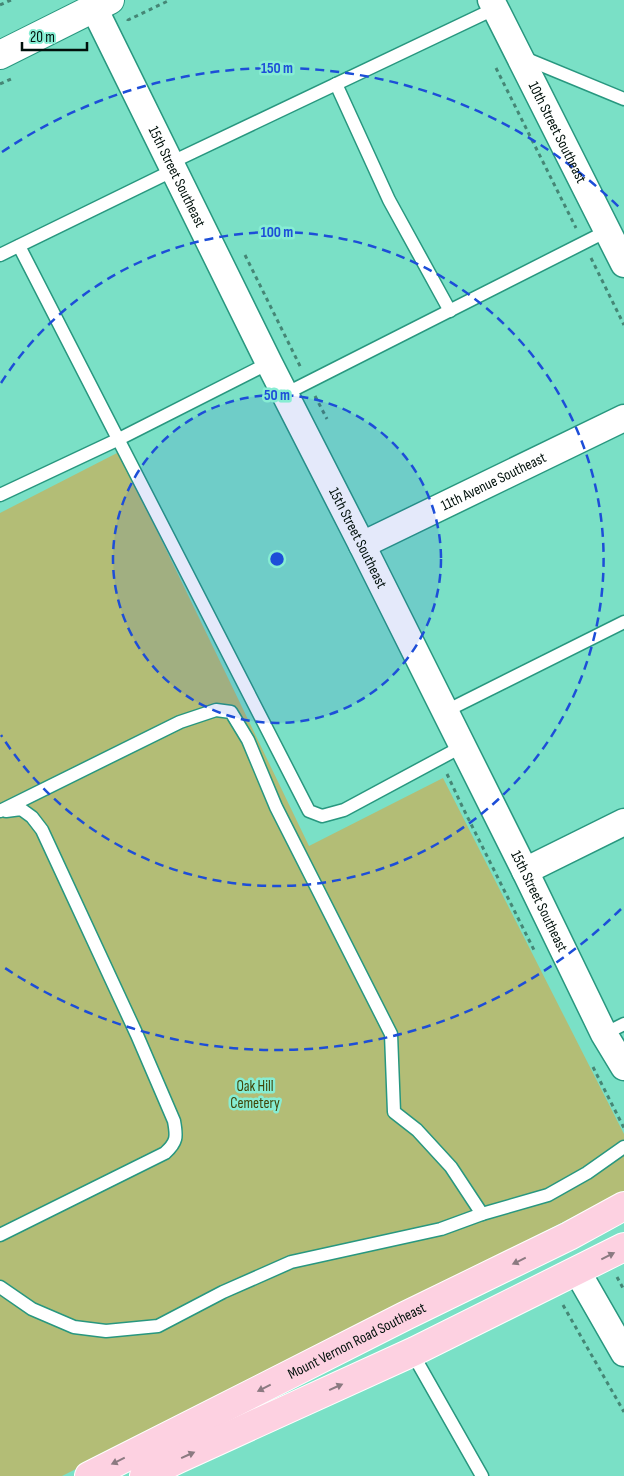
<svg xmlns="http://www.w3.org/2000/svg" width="624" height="1476" viewBox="0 0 624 1476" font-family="'Sofia Sans Condensed',sans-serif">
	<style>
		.green { fill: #b3bd76 }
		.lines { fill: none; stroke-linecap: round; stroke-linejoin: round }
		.lane-casing { stroke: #28977f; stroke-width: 15 }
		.street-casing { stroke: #28977f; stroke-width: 29 }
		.secondary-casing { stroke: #28977f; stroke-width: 30 }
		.primary-casing { stroke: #fff; stroke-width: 30 }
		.path { stroke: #458675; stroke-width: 3; stroke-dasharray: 4 4; stroke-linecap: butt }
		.lane { stroke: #fff; stroke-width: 12 }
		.street { stroke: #fff; stroke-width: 26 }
		.secondary { stroke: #fff; stroke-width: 28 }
		.primary { stroke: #fdd1e1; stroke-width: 28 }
		.oneway { fill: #8b7a81 }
		.ring { fill: none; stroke: #1d4ed8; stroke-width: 2.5; stroke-dasharray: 9 6 }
		.labels { text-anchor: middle; stroke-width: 5; stroke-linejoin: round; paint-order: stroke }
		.street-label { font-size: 15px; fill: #00100b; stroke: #87edd3 }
		.park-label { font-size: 15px; fill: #40450a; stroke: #87edd3 }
		.centre { fill: #1d4ed8; stroke: #87edd3; stroke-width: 2.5 }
		.ring-label { font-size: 15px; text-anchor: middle; font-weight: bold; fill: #1d4ed8; stroke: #87edd3; stroke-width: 5; stroke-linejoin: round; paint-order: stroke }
	</style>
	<rect width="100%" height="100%" fill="#7ae0c6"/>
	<path class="green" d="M119 452 309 846 443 778 624 1134V1191L225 1395 62 1476H0V513Z"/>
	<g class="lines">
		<defs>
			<g id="lane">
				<path d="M522 57 624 99"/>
				<path d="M336 84 389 200 450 311"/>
				<path d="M170 163 496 8"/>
				<path d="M19 246 309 811 322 816 344 810 463 746"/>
				<path d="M0 255 174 170"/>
				<path d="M285 394 607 231"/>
				<path d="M0 495 119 439 269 363"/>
				<path d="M446 711 624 622"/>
				<path d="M0 811 180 722 216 710 231 712 248 740 276 807 391 1034 394 1112 417 1130 451 1167 482 1214"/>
				<path d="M604 1034 624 1024"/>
				<path d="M0 1235 165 1153C177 1142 177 1137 174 1121L137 1035 42 830 32 817 21 809 6 811"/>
				<path d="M0 1287 32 1309 74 1327 106 1331 158 1326 223 1292 291 1262 441 1229 482 1214 548 1195 587 1173 624 1147"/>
				<path d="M415 1351 419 1365 482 1476"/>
			</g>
			<g id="street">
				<path id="s1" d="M491 0 624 264"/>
				<path id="s2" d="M94 8 269 363 362 545 525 871 604 1034 624 1067"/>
				<path id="s3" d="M362 545 624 418"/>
				<path d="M525 871 624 822"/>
				<path d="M577 1271 624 1353"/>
			</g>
			<path id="secondary" d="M0 55 110 0"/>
			<g id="primary">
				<path id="s4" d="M89 1476 405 1316 569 1236 624 1206"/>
				<path d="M144 1476 178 1459 415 1351 624 1247"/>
			</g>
		</defs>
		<use href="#lane" class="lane-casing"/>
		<use href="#street" class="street-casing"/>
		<use href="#secondary" class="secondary-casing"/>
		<use href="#primary" class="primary-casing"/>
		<g class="path">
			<path d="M0 5 11 0"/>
			<path d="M128 21V20L170 0"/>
			<path d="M496 68 576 228"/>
			<path d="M0 84 11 79"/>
			<path d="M245 255 301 368"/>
			<path d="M591 258 624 325"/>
			<path d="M315 396 327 419"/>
			<path d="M447 774 462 806 535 952"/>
			<path d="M593 1067 624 1128"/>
			<path d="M617 1277 624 1290"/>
			<path d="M563 1305 624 1412"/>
		</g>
		<use href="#lane" class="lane"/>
		<use href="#street" class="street"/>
		<use href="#secondary" class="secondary"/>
		<use href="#primary" class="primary"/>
	</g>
	<defs><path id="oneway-solid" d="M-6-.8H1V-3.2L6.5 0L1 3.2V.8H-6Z" transform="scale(1.25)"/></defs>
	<g class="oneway">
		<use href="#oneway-solid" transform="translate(608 1256) rotate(-27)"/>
		<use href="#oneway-solid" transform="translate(519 1261) rotate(154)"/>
		<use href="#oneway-solid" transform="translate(336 1387) rotate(-24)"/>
		<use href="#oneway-solid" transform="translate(264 1388) rotate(153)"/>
		<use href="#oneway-solid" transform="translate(188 1455) rotate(-24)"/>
		<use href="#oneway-solid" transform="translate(118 1461) rotate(154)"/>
	</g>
	<circle cx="277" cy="559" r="164" fill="#1d4ed8" fill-opacity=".12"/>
	<g class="ring">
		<circle cx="277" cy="559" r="164"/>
		<path d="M1 383A327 327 0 1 1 1 735"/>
		<path d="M621 909A491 491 0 0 1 2 966M2 152A491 491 0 0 1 621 209"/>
	</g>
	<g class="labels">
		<g class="street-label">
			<text dy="5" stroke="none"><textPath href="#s1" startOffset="148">10th Street Southeast</textPath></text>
			<text dy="5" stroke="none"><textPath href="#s2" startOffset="188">15th Street Southeast</textPath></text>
			<text dy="5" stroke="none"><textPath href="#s3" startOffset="146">11th Avenue Southeast</textPath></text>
			<text dy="5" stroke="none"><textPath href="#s2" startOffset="592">15th Street Southeast</textPath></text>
			<text dy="5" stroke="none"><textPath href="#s2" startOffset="998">15th Street Southeast</textPath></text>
			<text dy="5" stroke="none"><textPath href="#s4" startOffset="300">Mount Vernon Road Southeast</textPath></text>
		</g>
		<g class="park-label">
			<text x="255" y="1091">Oak Hill<tspan x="255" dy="17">Cemetery</tspan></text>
		</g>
	</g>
	<circle cx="277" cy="559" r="8" class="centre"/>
	<g class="ring-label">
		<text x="277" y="73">150 m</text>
		<text x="277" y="237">100 m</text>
		<text x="277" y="400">50 m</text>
	</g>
	<path d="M22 42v8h65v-8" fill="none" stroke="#00100b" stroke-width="2.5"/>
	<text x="30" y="42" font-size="15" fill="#00100b" stroke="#87edd3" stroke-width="4" paint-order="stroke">20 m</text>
</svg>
